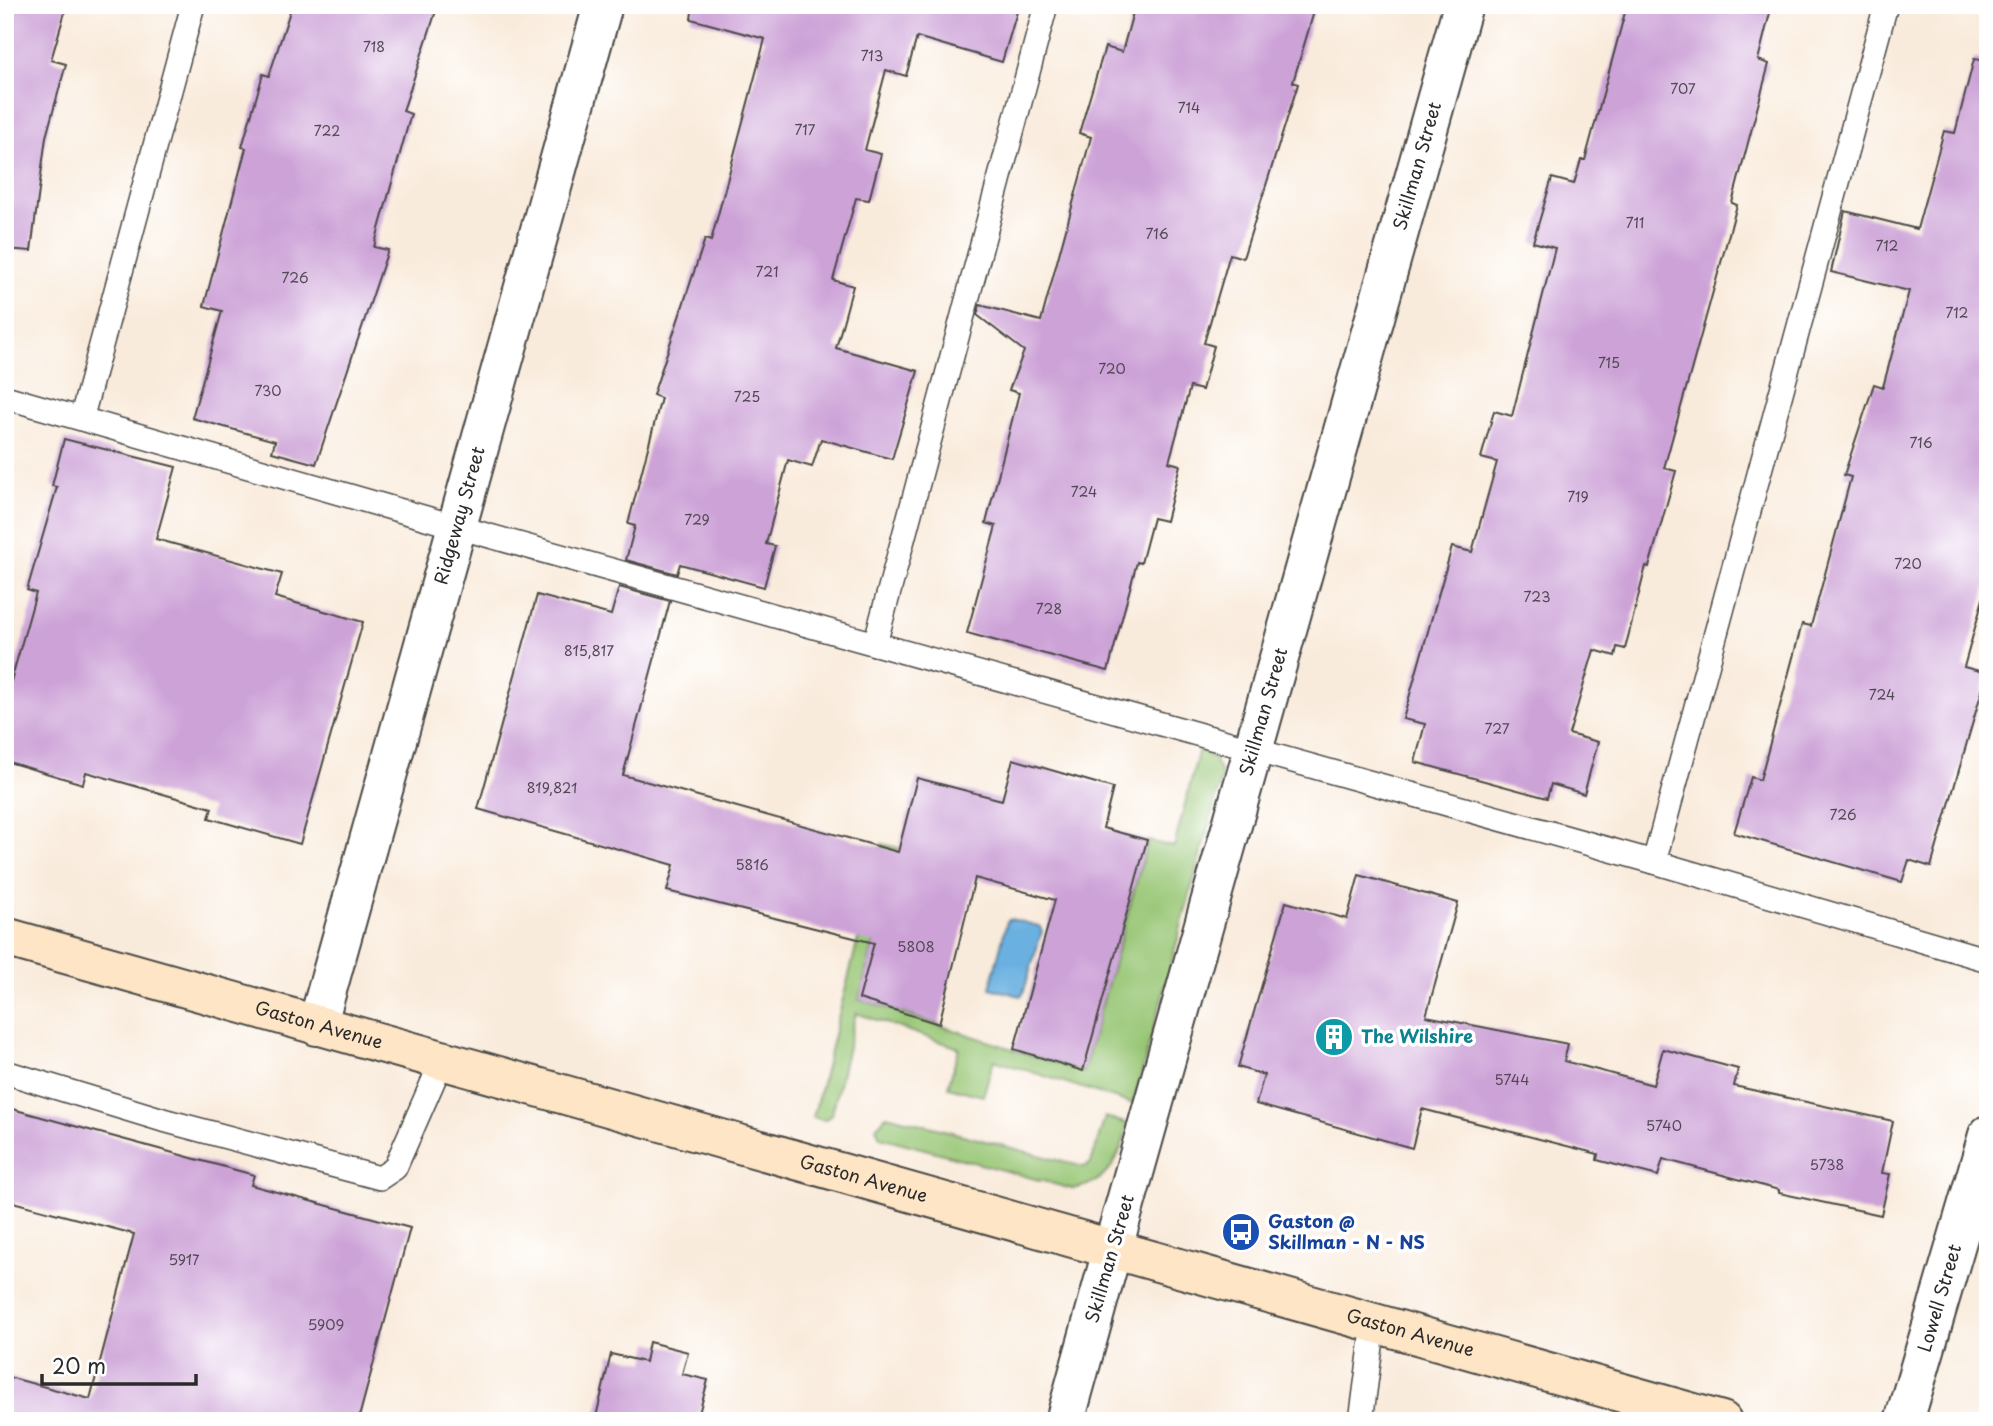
<svg xmlns="http://www.w3.org/2000/svg" width="1993" height="1426" viewBox="0 0 1993 1426" font-family="'Playpen Sans',sans-serif">
	<style>
		.green { fill: #98c674; stroke: #627850; stroke-width: 2 }
		.water { fill: #6ab1e1; stroke: #4a6e86; stroke-width: 2 }
		.building { fill: #cca2d7 }
		.lines { fill: none; stroke-linecap: round; stroke-linejoin: round }
		.service-casing { stroke: #4a4845; stroke-width: 26 }
		.minor-casing { stroke: #4a4845; stroke-width: 42 }
		.tertiary-casing { stroke: #4a4845; stroke-width: 42 }
		.secondary-casing { stroke: #4a4845; stroke-width: 42 }
		.service { stroke: #fff; stroke-width: 23 }
		.minor { stroke: #fff; stroke-width: 38 }
		.tertiary { stroke: #fff; stroke-width: 38 }
		.secondary { stroke: #fde5c5; stroke-width: 38 }
		.labels { text-anchor: middle; stroke-width: 7; stroke-linejoin: round; paint-order: stroke }
		.number-label { font-size: 14px; fill: #534956 }
		.street-label { font-size: 18px; fill: #2b2b2b; stroke: #fff }
		.culture-label { font-size: 18px; font-weight: bold; fill: #0d838f; stroke: #fff; text-anchor: start }
		.transit-label { font-size: 18px; font-weight: bold; fill: #164399; stroke: #fff; text-anchor: start }
	</style>
	<rect width="100%" height="100%" fill="#fff"/>
	<filter id="ink" filterUnits="userSpaceOnUse"><feTurbulence type="fractalNoise" baseFrequency=".0143" numOctaves="2"/><feDisplacementMap in="SourceGraphic" scale="14" xChannelSelector="R" yChannelSelector="G"/><feConvolveMatrix kernelMatrix="1 2 1 2 8 2 1 2 1" color-interpolation-filters="sRGB"/></filter>
	<filter id="wash" filterUnits="userSpaceOnUse"><feTurbulence type="fractalNoise" baseFrequency=".00686" numOctaves="4" result="noise"/><feDisplacementMap in="SourceGraphic" scale="28" xChannelSelector="R" yChannelSelector="G"/><feGaussianBlur stdDeviation="1.57" result="paint"/><feColorMatrix in="noise" values="0 0 0 0 0 0 0 0 0 0 0 0 0 0 0 0 0 1.4 0 .05"/><feComposite in="paint" operator="in"/></filter>
	<g filter="url(#wash)">
		<rect width="100%" height="100%" fill="#f9ebdb"/>
		<g class="green">
			<path d="M1199 749 1215 760 1222 776 1133 1104 994 1060 983 1096 948 1087 959 1048 856 1013 832 1114 825 1120 813 1118 882 844 898 848 859 999 1083 1072 1148 841 1174 847Z"/>
			<path d="M887 1115 1084 1167 1091 1163 1105 1117 1128 1124C1120 1157 1110 1184 1072 1189L880 1137 876 1127Z"/>
		</g>
		<path class="water" d="M1011 919 1039 926 1042 931 1023 994 1020 996 990 988 1007 921Z"/>
		<g id="blocks">
			<g class="building">
				<path d="M5 5H67L51 60 66 64 46 137 31 251 5 249Z"/>
				<path d="M292 5H438L403 111 411 114 374 247 388 250 316 464 272 452 275 441 192 418 222 311 204 306 246 148 242 147 263 74 269 76Z"/>
				<path d="M693 5H1019L1002 62 917 37 906 76 886 70 865 150 881 154 869 200 856 198 833 280 853 286 836 348 918 371 892 459 821 439 812 467 788 460 766 544 775 546 764 587 680 564 677 574 626 560 635 526 628 524 661 398 653 395 705 239 711 241 765 39 691 19Z"/>
				<path d="M1135 5H1316L1293 82 1298 84 1243 258 1230 254 1204 343 1214 346 1202 390 1190 387 1169 462 1180 465 1166 521 1153 518 1141 563 1137 562 1108 671 967 633 996 526 986 523 1019 393 1009 390 1024 351 977 315 980 305 1041 321 1091 137 1079 133 1105 47 1122 52Z"/>
				<path d="M1627 5H1772L1758 60 1769 64 1732 203 1737 205 1664 468 1676 471 1649 567 1646 566 1625 649 1617 647 1615 656 1594 650 1569 734 1598 742 1584 794 1551 784 1547 798 1415 762 1425 724 1403 719 1452 547 1472 552 1497 462 1481 458 1494 411 1512 416 1555 248 1533 242 1552 178 1574 184 1581 160H1585Z"/>
				<path d="M1974 59 1988 61V581L1964 667 1987 673 1931 867 1909 860 1902 882 1734 833 1751 777 1760 780 1802 624 1811 626 1851 477 1844 475 1874 384 1883 387 1909 291 1831 272 1845 211 1917 229 1944 131 1955 133Z"/>
				<path d="M64 439 176 467 156 539 282 574 275 597 363 622 300 844 209 818 212 808 86 772 83 784 5 761V702L36 593 27 590 57 487 52 486Z"/>
				<path d="M619 587 670 601 623 775 898 852 917 778 1002 800 1013 759 1113 788 1103 828 1147 840 1083 1071 1014 1049 1055 900 975 878 939 1024 859 999 874 943 667 891 674 865 478 809 537 595 611 615Z"/>
				<path d="M1359 875 1458 903 1426 1016 1568 1044 1564 1061 1653 1085 1663 1049 1738 1069 1734 1086 1893 1121 1882 1173 1890 1174 1881 1215 1779 1193V1190L1663 1159 1658 1176 1597 1160 1598 1154 1422 1109 1412 1148 1256 1104 1264 1075 1238 1067 1286 902 1347 919Z"/>
				<path d="M5 1107 254 1175 251 1185 410 1228 358 1421H5V1376L90 1399 134 1234 5 1200Z"/>
				<path d="M649 1342 688 1352 682 1374 708 1380 697 1421H595L611 1354 645 1362Z"/>
			</g>
		</g>
	</g>
	<g filter="url(#ink)">
		<use href="#blocks" fill-opacity="0" stroke="#4a4845" stroke-width="2"/>
		<g class="lines">
			<defs>
				<g id="service">
					<path d="M5 397 454 526 1654 862 1988 960"/>
					<path d="M82 416 193 5"/>
					<path d="M875 644 1046 5"/>
					<path d="M1654 862 1886 5"/>
					<path d="M5 1072 163 1120 380 1178 395 1168 442 1061"/>
					<path d="M1361 1421 1374 1324"/>
				</g>
				<g id="minor">
					<path id="s1" d="M317 1026 603 5"/>
					<path id="s2" d="M1112 1251 1463 5"/>
					<path id="s3" d="M1904 1421 1988 1135"/>
				</g>
				<path id="tertiary" d="M1065 1421 1112 1251"/>
				<g id="secondary">
					<path id="s4" d="M5 937 1722 1421"/>
				</g>
			</defs>
			<use href="#service" class="service-casing"/>
			<use href="#minor" class="minor-casing"/>
			<use href="#tertiary" class="tertiary-casing"/>
			<use href="#secondary" class="secondary-casing"/>
			<use href="#service" class="service"/>
			<use href="#minor" class="minor"/>
			<use href="#tertiary" class="tertiary"/>
			<use href="#secondary" class="secondary"/>
		</g>
	</g>
	<defs>
		<symbol id="building-disc" viewBox="-11 -11 22 22"><circle r="9.5" fill="#0f9aa8" stroke="#fff"/><path d="M-4-6H4V6H1V3H-1V6H-4ZM-2.5-4.3h1.7v1.8h-1.7ZM.8-4.3h1.7v1.8H.8ZM-2.5-1h1.7V.8h-1.7ZM.8-1h1.7V.8H.8Z" fill="#fff"/></symbol>
		<symbol id="bus-disc" viewBox="-11 -11 22 22"><circle r="9.5" fill="#1a4fb4" stroke="#fff"/><path d="M-5-6H5V4H4V6H2V4H-2V6H-4V4H-5ZM-3.5-4V0h7V-4ZM-3.5 1.2v1.5H-2V1.2ZM2 1.2v1.5H3.5V1.2Z" fill="#fff"/></symbol>
	</defs>
	<g fill-rule="evenodd">
		<use href="#building-disc" x="1312" y="1015" width="44" height="44"/>
		<use href="#bus-disc" x="1219" y="1210" width="44" height="44"/>
	</g>
	<g class="labels">
		<g class="number-label">
			<text x="374" y="52">718</text>
			<text x="872" y="61">713</text>
			<text x="1683" y="94">707</text>
			<text x="1189" y="113">714</text>
			<text x="805" y="135">717</text>
			<text x="327" y="136">722</text>
			<text x="1635" y="228">711</text>
			<text x="1157" y="239">716</text>
			<text x="1887" y="251">712</text>
			<text x="767" y="277">721</text>
			<text x="295" y="283">726</text>
			<text x="1957" y="318">712</text>
			<text x="1609" y="368">715</text>
			<text x="1112" y="374">720</text>
			<text x="268" y="396">730</text>
			<text x="747" y="402">725</text>
			<text x="1921" y="448">716</text>
			<text x="1084" y="497">724</text>
			<text x="1578" y="502">719</text>
			<text x="697" y="525">729</text>
			<text x="1908" y="569">720</text>
			<text x="1537" y="602">723</text>
			<text x="1049" y="614">728</text>
			<text x="589" y="656">815,817</text>
			<text x="1882" y="700">724</text>
			<text x="1497" y="734">727</text>
			<text x="552" y="793">819,821</text>
			<text x="1843" y="820">726</text>
			<text x="752" y="870">5816</text>
			<text x="916" y="952">5808</text>
			<text x="1512" y="1085">5744</text>
			<text x="1664" y="1131">5740</text>
			<text x="1827" y="1170">5738</text>
			<text x="184" y="1265">5917</text>
			<text x="326" y="1330">5909</text>
		</g>
		<g class="street-label">
			<text dy="6" stroke="none"><textPath href="#s2" startOffset="1127">Skillman Street</textPath></text>
			<text dy="6" stroke="none"><textPath href="#s1" startOffset="530">Ridgeway Street</textPath></text>
			<text dy="6" stroke="none"><textPath href="#s2" startOffset="560">Skillman Street</textPath></text>
			<text dy="6" stroke="none"><textPath href="#s4" startOffset="326">Gaston Avenue</textPath></text>
			<text dy="6" stroke="none"><textPath href="#s4" startOffset="892">Gaston Avenue</textPath></text>
			<text transform="translate(1110 1259) rotate(-74)" y="6">Skillman Street</text>
			<text dy="6" stroke="none"><textPath href="#s3" startOffset="128">Lowell Street</textPath></text>
			<text dy="6" stroke="none"><textPath href="#s4" startOffset="1460">Gaston Avenue</textPath></text>
		</g>
		<g class="culture-label">
			<text x="1361" y="1043">The Wilshire</text>
		</g>
		<g class="transit-label">
			<text x="1268" y="1228">Gaston @<tspan x="1268" dy="21">Skillman - N - NS</tspan></text>
		</g>
	</g>
	<rect width="1993" height="1426" fill="none" stroke="#fff" stroke-width="28"/>
	<path d="M42 1374v10h154v-10" fill="none" stroke="#2b2b2b" stroke-width="3.5"/>
	<text x="52" y="1374" font-size="21" fill="#2b2b2b" stroke="#ffffff" stroke-width="5" paint-order="stroke">20 m</text>
</svg>
